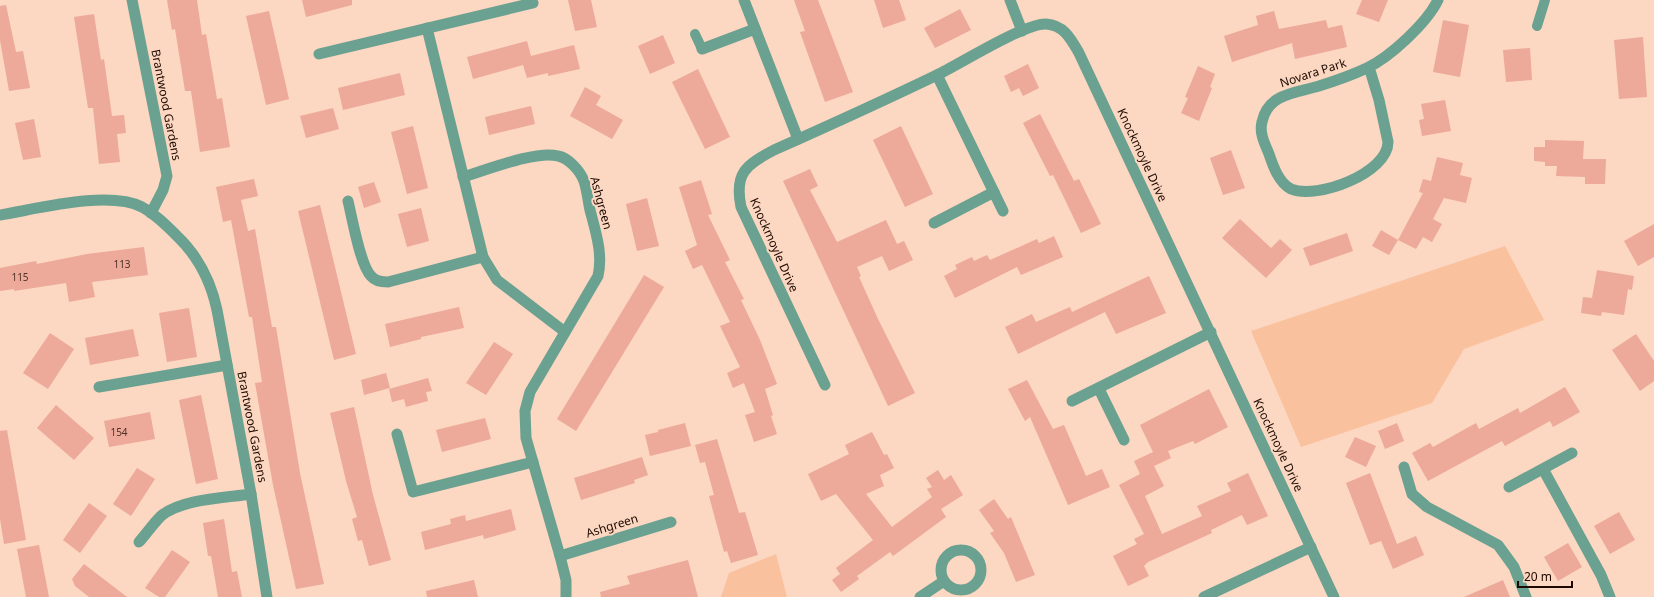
<svg xmlns="http://www.w3.org/2000/svg" width="1654" height="597" viewBox="0 0 1654 597" font-family="'Noto Sans',sans-serif">
	<style>
		.green { fill: #fac19e }
		.building { fill: #eda99a }
		.lines { fill: none; stroke-linecap: round; stroke-linejoin: round }
		.service { stroke: #6aa190; stroke-width: 10 }
		.minor { stroke: #6aa190; stroke-width: 11 }
		.labels { text-anchor: middle; stroke-width: 4; stroke-linejoin: round; paint-order: stroke }
		.number-label { font-size: 10px; fill: #513126 }
		.street-label { font-size: 12px; fill: #1d0900; stroke: #fcd7c1 }
	</style>
	<rect width="100%" height="100%" fill="#fcd7c1"/>
	<g class="green">
		<path d="M1505 246 1544 320 1464 349 1432 403 1301 447 1251 331Z"/>
		<path d="M776 554 787 597H721L729 573Z"/>
	</g>
	<g class="building">
		<path d="M167 0H197L202 35 206 34 217 99 222 98 230 147 200 152 191 91H185L175 29 172 30Z"/>
		<path d="M302 0H352V5L306 17Z"/>
		<path d="M568 0H591L597 27 575 31Z"/>
		<path d="M794 0H818L853 92 825 102 800 32 805 31Z"/>
		<path d="M874 0H899L906 20 883 28Z"/>
		<path d="M1362 0H1388L1379 22 1356 14Z"/>
		<path d="M6 5 16 52 23 51 30 88 9 91 0 40V6Z"/>
		<path d="M960 9 971 30 935 48 924 28Z"/>
		<path d="M269 11 289 99 266 105 246 16Z"/>
		<path d="M1274 11 1279 29 1326 20 1328 28 1342 25 1347 47 1295 59 1292 43 1232 62 1224 36 1258 25 1256 16Z"/>
		<path d="M94 14 101 60 104 59 112 116 124 115 126 133 117 134 120 162 99 164 93 108H88L74 17Z"/>
		<path d="M1443 20 1469 25 1460 77 1433 72Z"/>
		<path d="M663 35 675 63 650 74 638 46Z"/>
		<path d="M1643 37 1647 97 1619 99 1614 40Z"/>
		<path d="M527 41 531 56 574 45 580 69 548 76V73L527 78 523 65 473 79 467 57Z"/>
		<path d="M1530 48 1532 80 1506 82 1503 50Z"/>
		<path d="M1028 64 1039 88 1023 96 1019 88 1011 92 1004 76Z"/>
		<path d="M1198 66 1215 74 1210 87 1212 88 1199 121 1181 113 1188 98 1185 97Z"/>
		<path d="M698 69 730 137 705 149 672 82Z"/>
		<path d="M400 73 405 95 343 110 338 88Z"/>
		<path d="M585 87 601 96 596 105 623 120 612 139 570 116Z"/>
		<path d="M1445 100 1451 131 1422 136 1419 120 1424 119 1421 104Z"/>
		<path d="M531 106 535 124 489 135 485 117Z"/>
		<path d="M333 108 339 129 306 138 300 116Z"/>
		<path d="M1040 114 1074 181 1079 179 1101 224 1081 233 1053 175 1050 176 1023 123Z"/>
		<path d="M34 119 41 157 23 160 15 123Z"/>
		<path d="M413 126 428 188 407 194 391 132Z"/>
		<path d="M901 126 933 194 905 207 873 140Z"/>
		<path d="M1545 140 1584 141 1583 159H1606L1605 184H1585V177L1556 176 1557 166H1545V162L1534 161V147H1545Z"/>
		<path d="M1231 150 1245 188 1223 195 1210 158Z"/>
		<path d="M1437 157 1463 163 1460 175 1472 178 1466 203 1444 198 1433 219 1442 224 1432 242 1423 237 1416 249 1398 240 1423 193 1419 192 1423 179 1431 181Z"/>
		<path d="M810 169 818 186 810 190 837 242 886 220 897 244 904 241 913 260 889 271 882 256 857 267 861 276 859 277 878 319 915 393 888 406 783 181Z"/>
		<path d="M254 179 258 196 241 200 248 231 255 229 272 327H276L300 473 324 584 296 589 273 485 255 383 262 382 252 317H249L231 220 223 222 216 187Z"/>
		<path d="M701 180 712 214 708 215 730 260 725 262 744 299 741 300 760 340 777 384 765 389 773 415 771 416 777 434 754 442 745 415 755 412 744 383 733 388 727 373 740 367 720 326 730 322 702 265 693 269 685 251 697 245 679 187Z"/>
		<path d="M374 182 381 202 364 208 358 187Z"/>
		<path d="M647 198 659 246 637 251 626 204Z"/>
		<path d="M320 205 356 354 334 360 298 211Z"/>
		<path d="M421 208 429 241 407 247 398 214Z"/>
		<path d="M1240 219 1271 248 1280 239 1292 250 1266 278 1222 238Z"/>
		<path d="M1654 224V257L1638 266 1624 241Z"/>
		<path d="M1381 230 1398 240 1389 255 1372 246Z"/>
		<path d="M1347 233 1353 251 1310 266 1303 248Z"/>
		<path d="M1054 236 1063 257 1021 275 1017 267 955 298 944 276 957 269 955 265 972 257 974 261 987 255 990 260 1037 239 1039 243Z"/>
		<path d="M144 247 148 275 92 282 95 297 69 302 66 283 14 291V289L0 291V268L36 261 37 264 87 254Z"/>
		<path d="M1597 270 1634 276 1632 290 1628 289 1624 315 1602 312 1601 316 1581 313 1583 297 1592 298Z"/>
		<path d="M644 275 664 287 576 431 557 419Z"/>
		<path d="M1149 276 1166 313 1116 334 1105 312 1018 354 1005 327 1032 314 1036 322 1070 307 1072 312Z"/>
		<path d="M459 307 464 328 421 337V339L390 347 385 324Z"/>
		<path d="M189 308 197 357 167 362 159 313Z"/>
		<path d="M133 329 139 356 90 365 85 338Z"/>
		<path d="M50 333 74 349 48 389 23 373Z"/>
		<path d="M1636 334 1654 361V381L1640 391 1612 350Z"/>
		<path d="M494 342 513 354 486 395 466 383Z"/>
		<path d="M386 373 390 388 364 395 361 380Z"/>
		<path d="M428 378 432 391 426 392 428 401 406 407 404 399 392 402 389 389Z"/>
		<path d="M1027 380 1053 429 1064 425 1086 476 1102 469 1110 487 1068 505 1030 417 1025 421 1008 389Z"/>
		<path d="M1565 387 1580 412 1553 427 1550 421 1505 446 1502 441 1428 481 1412 453 1430 443 1433 447 1476 423 1479 429 1518 408 1520 413Z"/>
		<path d="M1209 389 1228 427 1195 444 1193 441 1168 451 1171 458 1154 466 1164 486 1145 496 1162 534 1202 516 1197 506 1231 491 1227 483 1248 473 1268 516 1247 525 1242 515 1211 530 1212 533 1148 562 1144 566 1149 576 1128 586 1113 556 1137 544 1134 539 1144 534 1119 485 1140 474 1134 461 1153 452 1140 425Z"/>
		<path d="M201 395 218 479 196 484 179 400Z"/>
		<path d="M56 405 94 438 74 460 37 428Z"/>
		<path d="M354 407 373 495 391 560 369 566 362 540 358 541 352 519 357 517 346 481 330 413Z"/>
		<path d="M150 412 155 439 109 447 104 421Z"/>
		<path d="M485 418 491 439 442 452 436 430Z"/>
		<path d="M685 423 691 446 650 456 645 435 658 432V430Z"/>
		<path d="M1397 423 1404 441 1385 449 1378 431Z"/>
		<path d="M7 430 26 540 4 544 0 519V431Z"/>
		<path d="M872 432 884 455 887 454 894 468 880 475 884 486 866 494 892 527 932 497 927 489 932 487 926 478 938 470 944 480 951 475 963 495 941 509 946 517 893 556 890 552 857 576 859 579 841 592 832 580 840 574 836 568 873 540 836 494 821 501 808 474 849 454 845 445Z"/>
		<path d="M1355 437 1376 446 1366 467 1345 457Z"/>
		<path d="M717 439 739 513 745 512 758 555 731 563 727 551 724 552 709 496 714 495 705 462 700 463 695 445Z"/>
		<path d="M642 457 648 475 634 480 635 483 581 500 574 478Z"/>
		<path d="M137 468 155 479 131 516 113 504Z"/>
		<path d="M1370 473 1397 544 1416 536 1424 555 1393 569 1381 541 1370 545 1346 483Z"/>
		<path d="M994 499 1008 519 1011 517 1035 575 1016 582 1004 553 990 533 994 531 979 510Z"/>
		<path d="M89 503 107 516 80 553 63 540Z"/>
		<path d="M511 509 516 530 484 539 483 535 425 550 421 532 451 524 450 519 465 515 466 521Z"/>
		<path d="M1619 512 1635 540 1610 554 1594 526Z"/>
		<path d="M224 519 232 572 237 571 242 597H218L211 556H208L203 523Z"/>
		<path d="M1568 543 1582 567 1558 581 1544 557Z"/>
		<path d="M39 545 49 597H26L17 549Z"/>
		<path d="M172 550 190 562 165 597H159L145 588Z"/>
		<path d="M688 560 698 597H601L600 592 630 584 627 576Z"/>
		<path d="M84 564 127 597H89L75 586 72 579Z"/>
		<path d="M474 580 478 597H427L426 591Z"/>
		<path d="M1503 580 1510 597H1464Z"/>
	</g>
	<g class="lines">
		<g class="service">
			<path d="M1537 26 1545 0"/>
			<path d="M695 34 702 49"/>
		</g>
		<g class="minor">
			<path d="M132 0 167 176 163 190 151 213"/>
			<path d="M744 0 798 139"/>
			<path d="M1010 0 1022 31"/>
			<path d="M427 28 483 257 497 280 565 332"/>
			<path d="M702 49 755 29"/>
			<path d="M319 54 533 3"/>
			<path d="M1369 67 1379 100 1388 142C1388 173 1317 200 1291 189 1279 183 1273 166 1269 154 1265 144 1259 133 1262 122 1268 93 1296 93 1319 86 1335 81 1352 75 1367 68 1390 57 1427 23 1438 0"/>
			<path d="M937 75 1003 211"/>
			<path d="M463 177C487 170 536 150 558 156 569 158 580 171 584 181 587 190 588 201 590 210 596 233 603 254 598 276L530 392 525 411 526 438 560 556 566 580V597"/>
			<path d="M348 201C352 217 360 265 371 276 375 281 382 282 388 282L483 257"/>
			<path d="M0 215C37 209 108 190 142 207 155 214 166 225 177 236 198 256 211 282 217 310L251 494 267 597"/>
			<path d="M934 223 994 192"/>
			<path d="M825 385 741 207C734 173 746 165 774 150 828 126 883 101 937 75 960 64 1025 23 1046 24 1064 25 1071 39 1079 53L1334 597"/>
			<path d="M99 387 227 365"/>
			<path d="M1099 389 1124 440"/>
			<path d="M1072 401 1211 332"/>
			<path d="M397 434 413 492 533 462"/>
			<path d="M1404 467 1412 494 1427 507 1498 545 1514 567 1526 597"/>
			<path d="M1543 469 1601 575 1610 597"/>
			<path d="M1509 487 1572 453"/>
			<path d="M139 542C146 534 153 524 161 516 181 499 225 498 251 494"/>
			<circle cx="961" cy="570" r="20"/>
			<path d="M560 556 671 522"/>
			<path d="M920 597 944 581"/>
			<path d="M1204 597 1311 547"/>
		</g>
	</g>
	<g class="labels">
		<g class="number-label">
			<text x="122" y="268">113</text>
			<text x="20" y="281">115</text>
			<text x="119" y="436">154</text>
		</g>
		<g class="street-label">
			<text transform="translate(1313 73) rotate(-18)" y="4">Novara Park</text>
			<text transform="translate(166 105) rotate(79)" y="4">Brantwood Gardens</text>
			<text transform="translate(1142 155) rotate(65)" y="4">Knockmoyle Drive</text>
			<text transform="translate(601 203) rotate(75)" y="4">Ashgreen</text>
			<text transform="translate(774 245) rotate(66)" y="4">Knockmoyle Drive</text>
			<text transform="translate(252 427) rotate(79)" y="4">Brantwood Gardens</text>
			<text transform="translate(1278 445) rotate(65)" y="4">Knockmoyle Drive</text>
			<text transform="translate(612 526) rotate(-17)" y="4">Ashgreen</text>
		</g>
	</g>
	<path d="M1518 581v6h54v-6" fill="none" stroke="#1d0900" stroke-width="2"/>
	<text x="1524" y="581" font-size="12" fill="#1d0900" stroke="#fcd7c1" stroke-width="3" paint-order="stroke">20 m</text>
</svg>
